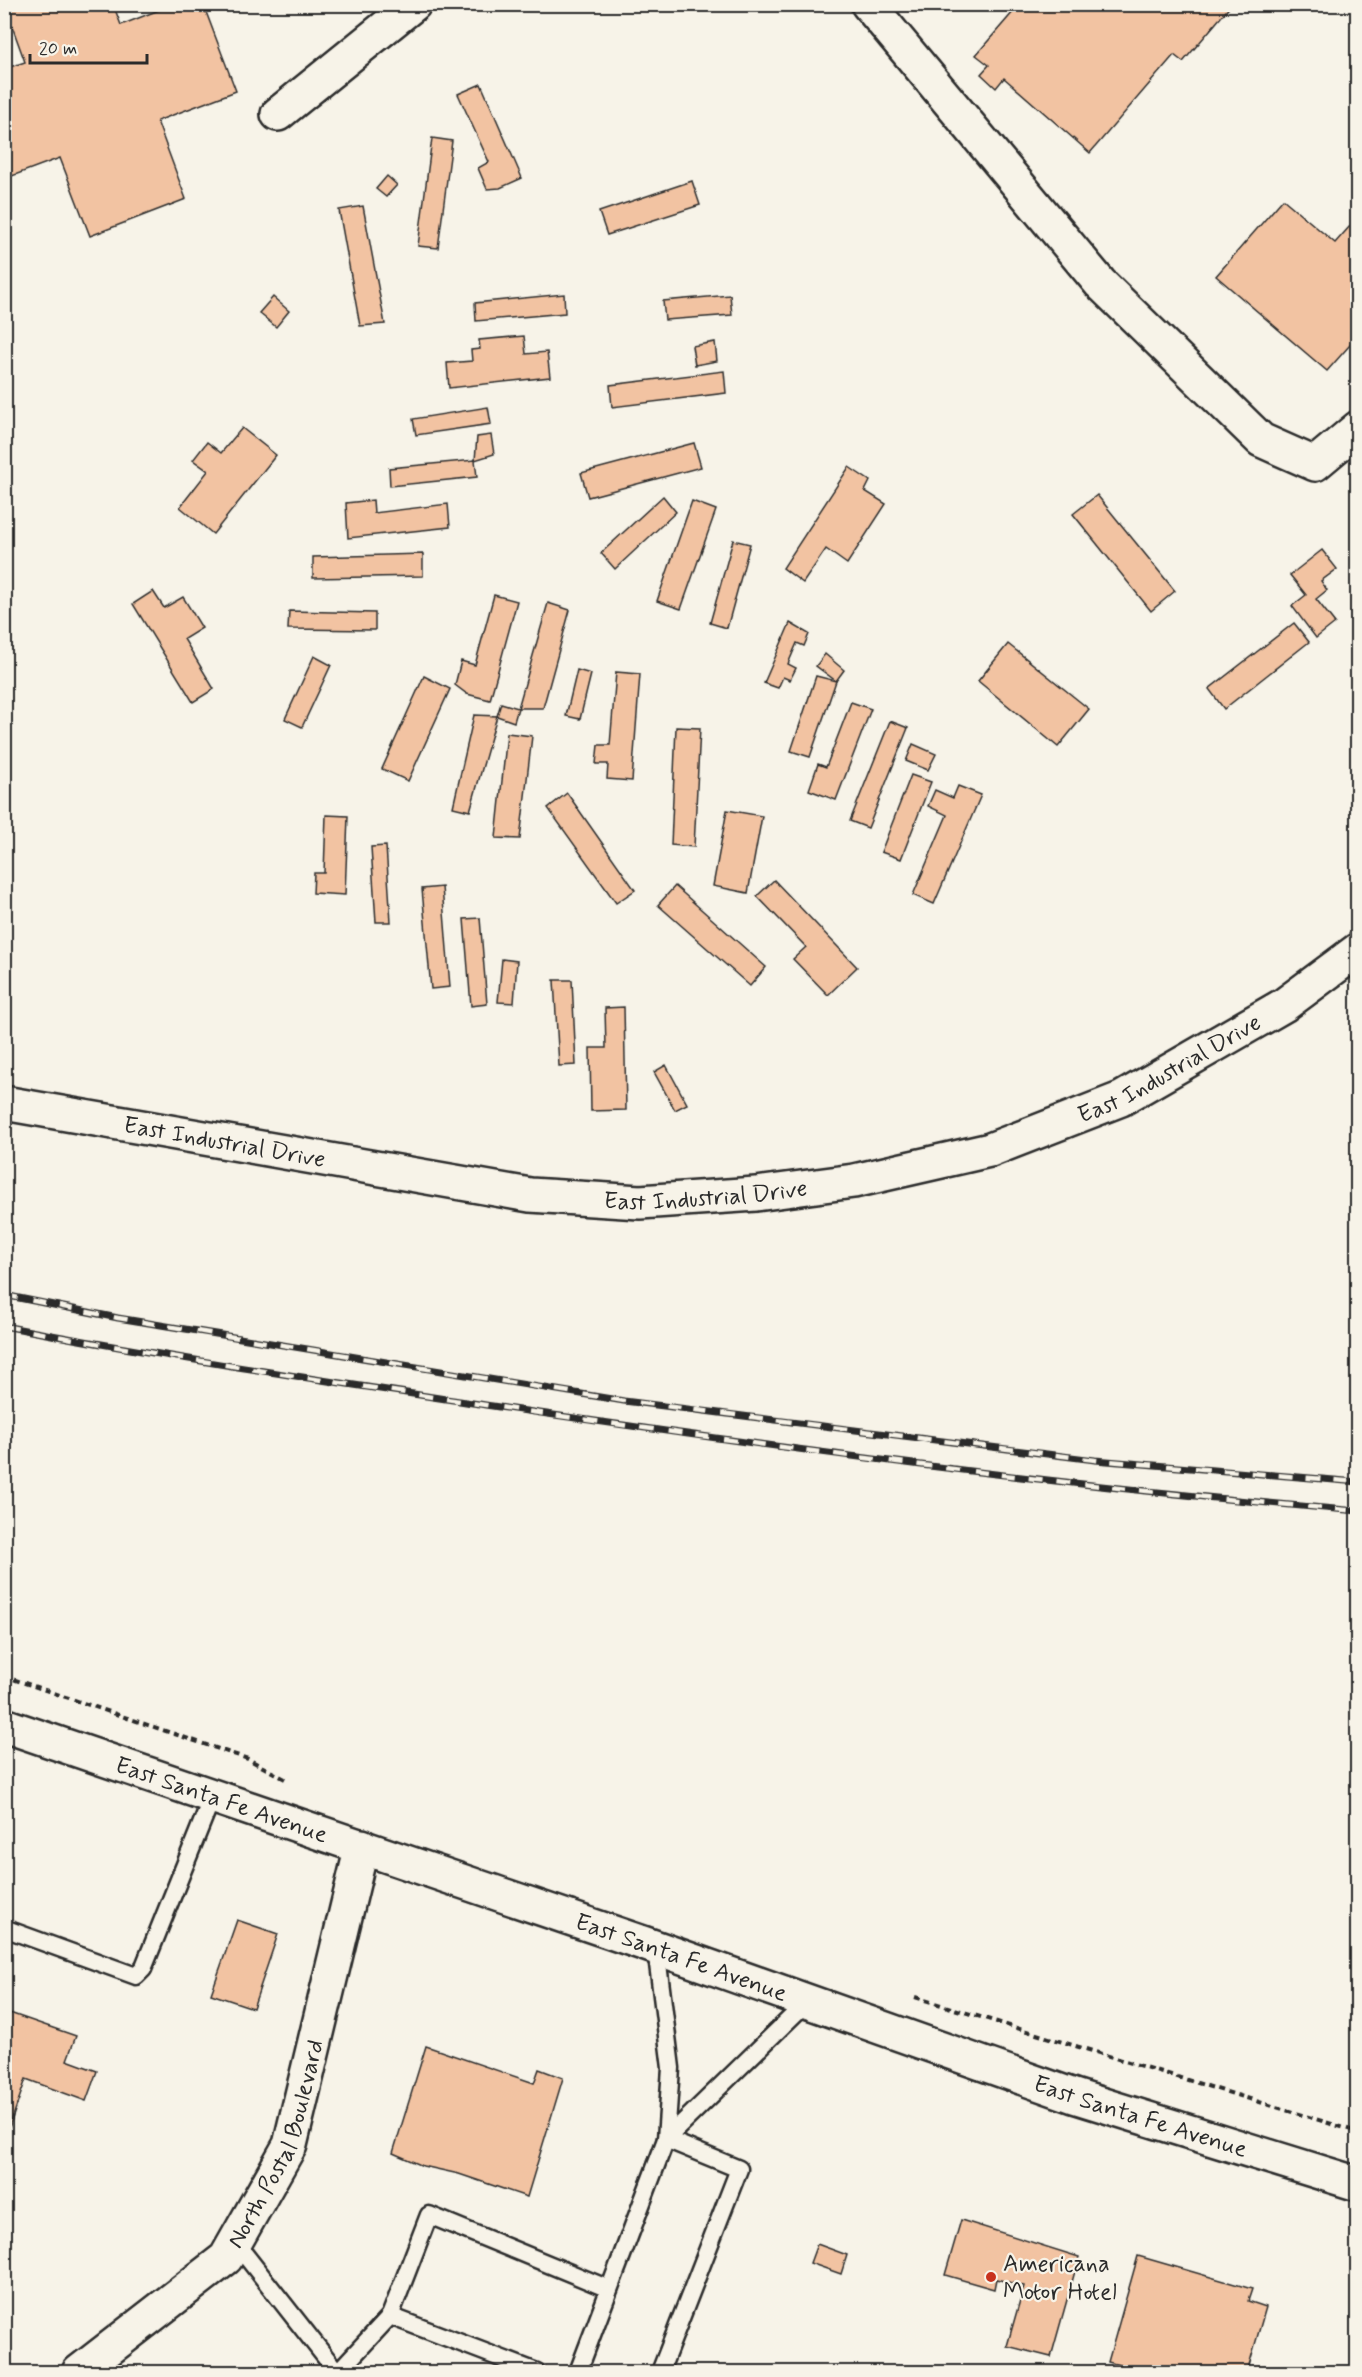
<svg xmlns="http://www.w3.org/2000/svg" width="1362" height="2377" viewBox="0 0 1362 2377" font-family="Mynerve,sans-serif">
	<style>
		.building { fill: #f2c3a2; stroke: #2b2b2b; stroke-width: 1.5 }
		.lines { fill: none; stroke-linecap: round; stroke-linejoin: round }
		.lane-casing { stroke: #2b2b2b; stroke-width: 21 }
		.street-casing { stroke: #2b2b2b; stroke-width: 38 }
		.secondary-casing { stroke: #2b2b2b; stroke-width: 38 }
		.primary-casing { stroke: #2b2b2b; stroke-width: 38 }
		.path { stroke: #2b2b2b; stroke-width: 4; stroke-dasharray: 6 4.5; stroke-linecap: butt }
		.lane { stroke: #f7f3e8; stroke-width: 16 }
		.street { stroke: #f7f3e8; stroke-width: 33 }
		.secondary { stroke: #f7f3e8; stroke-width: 33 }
		.primary { stroke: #f7f3e8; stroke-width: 33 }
		.rail-casing { stroke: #2b2b2b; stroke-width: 7 }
		.rail { stroke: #f7f3e8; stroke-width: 4.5; stroke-dasharray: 14; stroke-linecap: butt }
		.poi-dot { fill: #c8321e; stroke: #f7f3e8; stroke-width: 2 }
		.labels { text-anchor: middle; stroke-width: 4.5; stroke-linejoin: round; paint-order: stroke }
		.street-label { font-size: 24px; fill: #2b2b2b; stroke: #f7f3e8 }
		.poi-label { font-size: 24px; fill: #2b2b2b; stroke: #f7f3e8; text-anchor: start }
	</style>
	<rect width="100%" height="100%" fill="#f7f3e8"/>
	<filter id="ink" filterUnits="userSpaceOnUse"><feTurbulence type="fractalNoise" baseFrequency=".0167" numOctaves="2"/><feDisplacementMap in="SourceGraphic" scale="12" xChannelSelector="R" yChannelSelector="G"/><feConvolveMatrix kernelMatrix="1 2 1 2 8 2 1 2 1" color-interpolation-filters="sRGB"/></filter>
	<g filter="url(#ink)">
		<g class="building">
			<path d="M4 4H113L121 25 174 4H203L236 91 157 121 186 199 90 236 60 158 4 179V69L25 62Z"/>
			<path d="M1020 4H1232L1183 62 1174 55 1090 153 1004 78 996 88 981 74 989 65 976 55Z"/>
			<path d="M481 84 522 178 500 188 487 189 478 168 489 162 458 94Z"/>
			<path d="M432 138 452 141 438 248 418 246Z"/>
			<path d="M387 176 397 185 386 197 376 189Z"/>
			<path d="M692 181 700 205 607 235 599 212Z"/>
			<path d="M1283 199 1335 243 1358 217V336L1327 371 1216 276Z"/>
			<path d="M363 206 385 324 360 326 339 210Z"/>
			<path d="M564 294 565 313 476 321 475 303Z"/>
			<path d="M730 295 732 315 665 320 663 301Z"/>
			<path d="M273 297 289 311 276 327 259 313Z"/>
			<path d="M524 336 526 354 547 352 550 377 449 388 447 363 472 361 471 350 480 349 479 340Z"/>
			<path d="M715 342 717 361 695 365 692 346Z"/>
			<path d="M724 371 726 393 612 407 610 385Z"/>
			<path d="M488 407 491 424 416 435 413 419Z"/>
			<path d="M242 428 276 455 213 534 180 507 208 471 193 460 207 442 221 453Z"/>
			<path d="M491 435 494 454 475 460 477 437Z"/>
			<path d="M694 443 701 467 588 497 581 473Z"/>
			<path d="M475 460 477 477 390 486 389 468Z"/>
			<path d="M849 467 870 481 865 491 886 504 847 564 826 549 803 583 783 568Z"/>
			<path d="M1097 495 1175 591 1151 611 1073 514Z"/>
			<path d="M663 496 676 512 615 569 601 553Z"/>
			<path d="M373 500 374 513 448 504 450 527 348 538 346 503Z"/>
			<path d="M692 501 716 510 681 609 657 601Z"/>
			<path d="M733 540 750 544 727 628 710 623Z"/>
			<path d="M1322 550 1337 569 1321 581 1327 590 1316 599 1335 623 1316 638 1292 606 1306 595 1290 575Z"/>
			<path d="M423 554V576L313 578V557Z"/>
			<path d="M153 591 164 608 183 597 202 628 184 639 214 689 193 702 133 604Z"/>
			<path d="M494 595 517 601 490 700 467 694 455 685 461 661 475 665Z"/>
			<path d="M548 603 570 610 543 708H518Z"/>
			<path d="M289 611 375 613V630L288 629Z"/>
			<path d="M790 623 809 634 804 646 797 643 788 664 796 668 790 680 783 677 778 688 764 683Z"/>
			<path d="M1294 623 1309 642 1224 709 1209 689Z"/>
			<path d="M1008 644 1089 709 1058 747 978 681Z"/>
			<path d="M825 654 844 670 836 681 816 666Z"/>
			<path d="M314 656 331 665 302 727 285 719Z"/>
			<path d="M577 670 591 674 580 719 566 716Z"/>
			<path d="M616 672 640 674 632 781 607 779 608 764H596L598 745H610Z"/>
			<path d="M424 676 450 689 408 781 382 769Z"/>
			<path d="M816 676 836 681 810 757 791 751Z"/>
			<path d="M851 702 871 709 836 800 809 790 818 764 826 767Z"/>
			<path d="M501 703 518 708 514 722 497 716Z"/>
			<path d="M474 715 497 716 470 811 453 807Z"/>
			<path d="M890 721 908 728 868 828 850 821Z"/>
			<path d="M676 727 700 728 694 847 671 845Z"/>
			<path d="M507 733 532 736 520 839 496 838Z"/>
			<path d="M913 744 936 754 928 770 906 761Z"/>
			<path d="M911 775 931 782 901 859 881 852Z"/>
			<path d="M958 786 981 795 934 904 913 895 947 815 928 806 935 790 953 798Z"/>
			<path d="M567 793 635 890 616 903 548 808Z"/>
			<path d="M727 810 762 816 748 893 713 886Z"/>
			<path d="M326 815 348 816 345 895 313 893 314 873H324Z"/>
			<path d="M386 846 391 922H376L371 847Z"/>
			<path d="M774 880 857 967 828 995 793 959 806 947 757 896Z"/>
			<path d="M675 886 766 967 750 986 658 905Z"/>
			<path d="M442 887 450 987 431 989 422 889Z"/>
			<path d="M480 918 487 1004 471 1006 464 919Z"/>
			<path d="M502 959 517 961 514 1003 498 1002Z"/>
			<path d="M554 980H572L576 1065 559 1066Z"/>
			<path d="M624 1007 626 1110 591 1111 590 1048H606L605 1008Z"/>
			<path d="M666 1065 687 1104 675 1110 654 1072Z"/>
			<path d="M237 1920 278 1934 253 2008 211 1994Z"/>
			<path d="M4 2011 76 2036 67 2060 97 2071 86 2101 26 2079 4 2142Z"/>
			<path d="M426 2046 534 2083 539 2069 563 2078 527 2197 459 2174 423 2166 393 2153Z"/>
			<path d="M961 2220 1079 2257 1051 2357 1007 2346 1024 2286 996 2279 994 2289 945 2275Z"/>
			<path d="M817 2244 847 2255 841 2274 810 2263Z"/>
			<path d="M1138 2256 1252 2289 1248 2301 1266 2307 1247 2372H1146L1108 2362Z"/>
		</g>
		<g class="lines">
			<defs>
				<g id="lane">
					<path d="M4 1928 136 1976 143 1969 213 1795"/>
					<path d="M656 1948 671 2068 666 2139"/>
					<path d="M666 2139 808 2001"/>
					<path d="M235 2242 337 2372"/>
					<path d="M390 2316 429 2215 609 2289"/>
					<path d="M338 2372 390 2316 537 2372"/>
					<path d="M578 2372 666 2139 739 2169 660 2372"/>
				</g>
				<g id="street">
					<path d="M868 4 1100 283 1261 440 1315 464 1358 428"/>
					<path d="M278 114 414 4"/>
					<path id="s1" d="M79 2372 226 2258 290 2145 362 1846"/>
				</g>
				<g id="secondary">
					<path id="s2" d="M4 1103 530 1195 640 1202 756 1194 854 1181 990 1150 1121 1099 1284 1005 1358 950"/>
				</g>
				<g id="primary">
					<path id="s3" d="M4 1725 643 1943 1074 2096 1358 2184"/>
				</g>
			</defs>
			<use href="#lane" class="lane-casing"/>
			<use href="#street" class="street-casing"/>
			<use href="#secondary" class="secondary-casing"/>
			<use href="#primary" class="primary-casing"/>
			<g class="path">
				<path d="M4 1676 248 1759 285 1779"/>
				<path d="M915 1997 1358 2132"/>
			</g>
			<use href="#lane" class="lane"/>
			<use href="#street" class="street"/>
			<use href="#secondary" class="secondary"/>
			<use href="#primary" class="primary"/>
			<defs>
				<g id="rail">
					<path d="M4 1295 118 1318 624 1401 1095 1460 1358 1482"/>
					<path d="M4 1326C169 1358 334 1382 499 1407 784 1449 1070 1487 1358 1511"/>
				</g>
			</defs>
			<use href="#rail" class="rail-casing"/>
			<use href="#rail" class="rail"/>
		</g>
	</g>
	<circle class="poi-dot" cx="991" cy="2277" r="6"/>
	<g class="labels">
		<g class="street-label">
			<text dy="8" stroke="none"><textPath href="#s2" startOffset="1196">East Industrial Drive</textPath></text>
			<text dy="8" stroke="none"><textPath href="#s2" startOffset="224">East Industrial Drive</textPath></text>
			<text dy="8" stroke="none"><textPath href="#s2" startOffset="710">East Industrial Drive</textPath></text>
			<text dy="8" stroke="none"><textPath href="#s3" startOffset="230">East Santa Fe Avenue</textPath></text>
			<text dy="8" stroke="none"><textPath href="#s3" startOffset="716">East Santa Fe Avenue</textPath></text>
			<text dy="8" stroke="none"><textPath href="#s3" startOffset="1202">East Santa Fe Avenue</textPath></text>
			<text dy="8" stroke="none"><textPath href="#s1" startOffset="312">North Postal Boulevard</textPath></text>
		</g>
		<g class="poi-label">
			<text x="1003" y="2271">Americana<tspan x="1003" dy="28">Motor Hotel</tspan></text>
		</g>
	</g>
	<rect width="1362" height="2377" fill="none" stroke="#f7f3e8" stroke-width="24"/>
	<rect x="12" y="12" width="1338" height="2353" fill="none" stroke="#2b2b2b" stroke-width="2" filter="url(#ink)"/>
	<path d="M30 54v9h117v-9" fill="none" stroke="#2b2b2b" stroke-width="3"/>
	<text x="39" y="54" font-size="18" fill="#2b2b2b" stroke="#f7f3e8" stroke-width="4.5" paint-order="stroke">20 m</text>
</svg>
